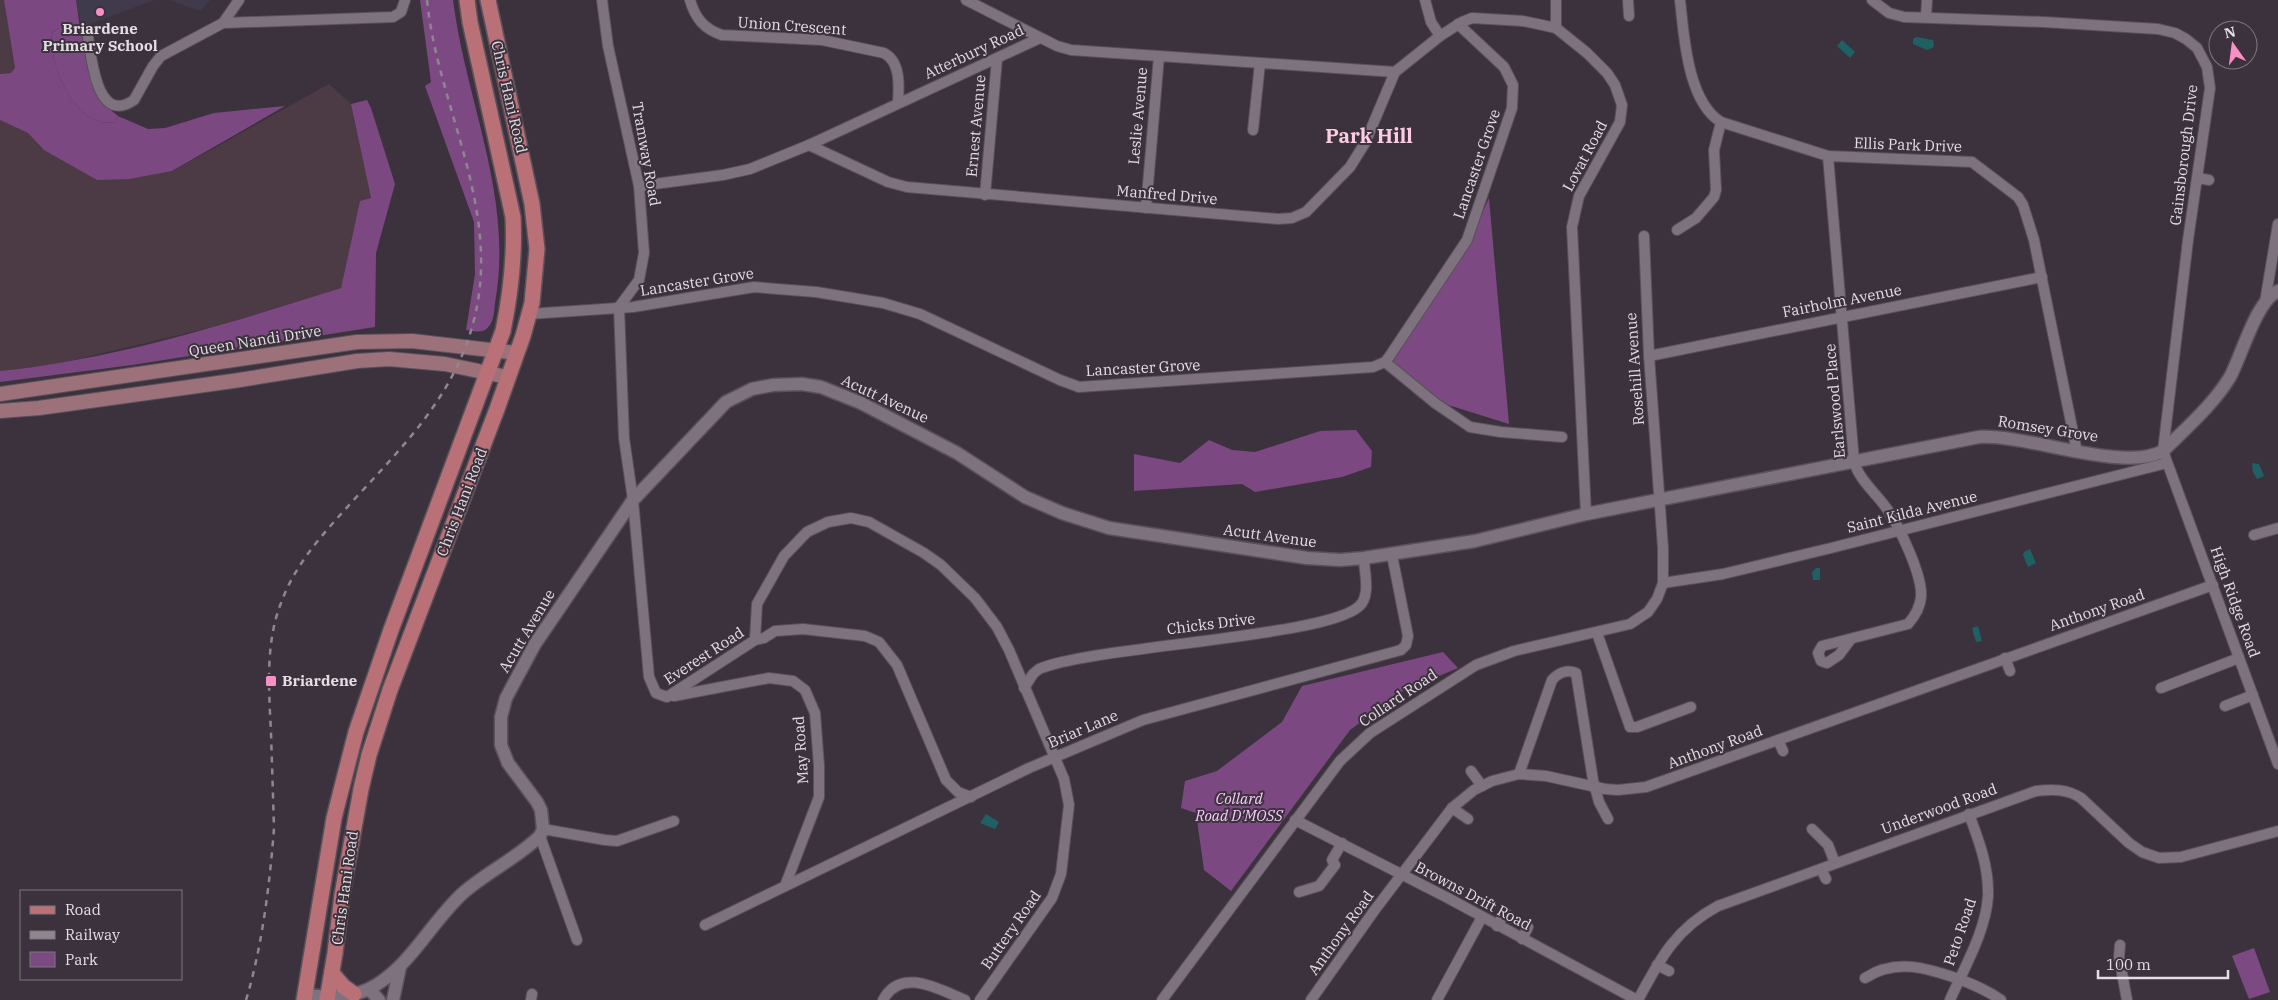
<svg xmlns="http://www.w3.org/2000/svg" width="2278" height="1000" viewBox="0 0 2278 1000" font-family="'IBM Plex Serif',serif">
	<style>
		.commercial { fill: #4c3b45 }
		.education { fill: #403b4c }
		.green { fill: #7c4982 }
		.forest { fill: #7c4881 }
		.water { fill: #1f6064 }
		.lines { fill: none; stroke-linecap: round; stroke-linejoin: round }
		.minor-casing { stroke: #59515a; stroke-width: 12 }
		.tertiary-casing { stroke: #59515a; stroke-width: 15 }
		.secondary-casing { stroke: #59515a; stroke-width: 16 }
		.primary-casing { stroke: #59515a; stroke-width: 18 }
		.minor { stroke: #7e727f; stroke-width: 10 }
		.tertiary { stroke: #7e727f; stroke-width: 12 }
		.secondary { stroke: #9c717a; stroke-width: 14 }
		.primary { stroke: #b97076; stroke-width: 15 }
		.rail { stroke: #8f8790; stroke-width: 2.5; stroke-dasharray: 6 6; stroke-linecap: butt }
		.poi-dot { fill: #fa8fc6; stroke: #3c323d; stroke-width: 2 }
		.labels { text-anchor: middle; stroke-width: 4; stroke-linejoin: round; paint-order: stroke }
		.street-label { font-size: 15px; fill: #e4dde4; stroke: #3c323d }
		.poi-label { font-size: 15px; font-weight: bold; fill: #e4dde4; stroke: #3c323d }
		.park-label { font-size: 15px; font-style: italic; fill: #facdfe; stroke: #3c323d }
		.district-label { font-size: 20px; font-weight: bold; fill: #fbcce2; stroke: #3c323d }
	</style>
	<rect width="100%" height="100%" fill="#3c323d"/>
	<g class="commercial">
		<path d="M0 0H4L15 68 11 73 0 74Z"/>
		<path d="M329 84 351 104 371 198 360 202 341 288 221 325 53 365 0 371V120L28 133 44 150 173 171Z"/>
	</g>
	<g class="education">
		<path d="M75 0H154L82 27Z"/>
		<path d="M170 0H210L200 11Z"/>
	</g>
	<g class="green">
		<path d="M420 0H453C466 103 514 197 495 303 494 312 494 324 485 330 479 333 473 331 466 330L475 274 474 222 425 86 431 82Z"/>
		<path d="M66 26 80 28 94 91 101 102 118 116 115 122C76 130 48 64 52 33L57 29Z"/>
		<path d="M1489 198 1509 424 1445 404 1392 363 1465 251Z"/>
		<path d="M2254 948 2270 992 2249 999 2232 956Z"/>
	</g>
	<g class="forest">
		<path d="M4 0H76L80 28C69 27 60 25 52 33 48 64 76 130 115 122L118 116 148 129 165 128 214 113 285 106 172 171 129 179 97 180 44 150 28 133 0 120V74L11 73 15 68Z"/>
		<path d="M367 100 371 108 395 184 376 253 375 327 132 365 0 382V371C116 359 230 323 341 288L360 201 371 198 351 104Z"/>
		<path d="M1356 430 1372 451 1371 467 1342 477 1255 492 1242 484 1134 491V454L1180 463 1209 440 1232 450 1255 452 1320 431Z"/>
		<path d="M1443 652 1458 668 1403 691 1350 730 1231 891 1204 870 1196 813 1181 808 1185 781 1217 771 1282 722 1302 686Z"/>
	</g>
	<g class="water">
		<path d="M1916 37 1933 40 1934 47 1927 50 1913 44V39Z"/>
		<path d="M1842 40 1855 52 1850 58 1837 46Z"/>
		<path d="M2252 463 2259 464 2264 476 2257 479 2253 472Z"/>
		<path d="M2030 549 2036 563 2028 567 2023 555 2024 552Z"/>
		<path d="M1816 568H1820V580H1813L1812 572Z"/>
		<path d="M1978 626 1982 641 1976 642 1972 628Z"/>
		<path d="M986 814 999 822 995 829 980 823Z"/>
	</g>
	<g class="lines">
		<defs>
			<g id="minor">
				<path d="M602 0 608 46 639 186 644 253 639 280 619 307"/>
				<path d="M690 0C695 18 704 29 722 35L822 40 884 53C901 62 899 86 898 103"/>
				<path d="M966 0 1057 46 1071 50 1395 72"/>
				<path d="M1425 0 1431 22 1440 36"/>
				<path d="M1628 0 1629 16"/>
				<path d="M1680 0C1684 35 1687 101 1721 122L1828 156 1972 162 2018 197 2023 205 2034 240 2077 452"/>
				<path d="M1872 0 1889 13 1904 17 2044 22 2158 29 2175 33 2186 39 2197 48 2207 67 2210 88 2188 240 2163 451 2278 764"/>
				<path d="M1926 17 1927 0"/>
				<path d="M223 23 239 0"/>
				<path d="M1556 28V0"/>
				<path d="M87 30C91 52 95 127 134 100L153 66 161 56 223 23 393 17 401 12 405 0"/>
				<path d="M1253 130 1260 63"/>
				<path d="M809 145 888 182 907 187 1278 219 1292 218 1306 212 1350 167 1365 143 1395 72 1440 36 1462 22 1472 18 1523 21 1556 28 1587 53 1607 73 1615 85 1622 105 1620 122 1579 196 1572 227 1586 514"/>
				<path d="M1828 156 1854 461C1858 479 1877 494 1887 509 1899 526 1923 576 1921 597 1920 608 1915 616 1908 624L1822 646 1818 653 1821 661 1827 663 1839 655 1851 639"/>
				<path d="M2198 178 2209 180"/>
				<path d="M639 186 723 175 750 169 809 145 1040 38"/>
				<path d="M985 195 997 59"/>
				<path d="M1146 208 1159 56"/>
				<path d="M1677 230 1696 218 1714 197 1716 190 1714 150 1721 122"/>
				<path d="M2265 302 2278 224"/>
				<path d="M619 307 624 438 633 500 649 677 656 693 667 697 755 640 764 638 775 631 803 629 865 636 879 642 897 665 946 780 958 792 971 797"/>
				<path d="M529 314 633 307 754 287 816 292 883 303 920 314 1060 380 1079 387 1373 367 1385 362 1389 357 1467 240 1512 108 1513 85 1504 67 1458 24"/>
				<path d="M1649 356 2042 277"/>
				<path d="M1385 362 1435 403 1470 427 1501 432 1562 437"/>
				<path d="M2254 535 2278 528"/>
				<path d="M1663 583 1723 574 1831 548 2167 463"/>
				<path d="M1597 633 1630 727H1637L1691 707"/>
				<path d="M755 640 757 604 784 556 807 532 828 522 851 518 869 522 924 553 941 565 975 598 997 627 1009 650 1064 779 1069 805 1061 874 1052 898 980 1000"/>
				<path d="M2005 658 2010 671"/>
				<path d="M1024 688 1033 674 1039 669C1095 645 1341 637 1362 603 1370 591 1364 571 1364 558"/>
				<path d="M2161 688 2239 658"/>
				<path d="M674 696 769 678 793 681 805 690 815 713 819 766V797L785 886"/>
				<path d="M2225 706 2253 695"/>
				<path d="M1778 740 1783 751"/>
				<path d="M1471 771 1482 786"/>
				<path d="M1519 774 1552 680C1558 673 1567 669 1576 673L1593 780 1599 802 1608 819"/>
				<path d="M1452 808 1468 819"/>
				<path d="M1295 820 1446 897 1637 1000"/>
				<path d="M543 829 605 840 617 841 674 821"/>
				<path d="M1812 829 1828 845 1835 863"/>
				<path d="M540 836 577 940"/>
				<path d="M1821 869 1826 879"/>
				<path d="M1299 892 1319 886 1335 865 1332 860 1342 843"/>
				<path d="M705 925 1029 768 1143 720 1401 650 1406 645 1408 636 1392 555"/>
				<path d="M1497 926 1505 912"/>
				<path d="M1522 939 1528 927"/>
				<path d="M2120 945 2119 957 2127 1000"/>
				<path d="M1657 965 1669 971"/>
				<path d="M1865 978C1896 958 1927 968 1959 979 1974 985 1987 990 2001 1000"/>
				<path d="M531 1000 532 994"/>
				<path d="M883 1000C901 966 940 990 965 1000"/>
				<path d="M1162 1000 1340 761 1370 733 1476 665 1514 651 1630 624 1648 612 1657 599 1663 583V548L1649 356 1644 236"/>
				<path d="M1311 1000 1374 911 1452 808 1474 790 1492 781 1519 774 1546 776 1605 789 1618 790 1646 787 2213 585"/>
				<path d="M1437 1000 1482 917"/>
				<path d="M1638 1000C1660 959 1675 929 1718 906L2036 791C2053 789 2067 789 2081 798L2129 843 2142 852 2159 858 2181 857 2278 831"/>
				<path d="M1950 1000C1964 968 1986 931 1988 896 1989 867 1979 841 1969 814"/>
			</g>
			<g id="tertiary">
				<path d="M369 989 379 1000"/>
				<path d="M305 995C326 997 350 998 369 989 410 968 430 923 463 893 487 872 517 858 540 836L543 829 541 810 537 802 508 763 501 745V717L506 698 535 644 633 500 726 402 752 389 773 385 802 384 821 387 861 403 957 453 1025 497 1062 513 1109 528 1307 558 1340 560 1364 558 1475 541 1586 514 1979 437C2029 434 2122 473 2163 451 2186 428 2213 405 2230 377 2242 355 2256 301 2278 291"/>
				<path d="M393 1000 400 967"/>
			</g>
			<g id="secondary">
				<path d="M0 394 357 342 412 341 516 353"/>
				<path d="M0 411 39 408 233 381 357 361 389 359 445 364 507 377"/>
			</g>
			<g id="primary">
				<path d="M332 973 343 986 354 994"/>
				<path d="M304 1000 334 818 356 732 391 630 503 331C511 292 515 256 513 217L470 22 467 0"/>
				<path d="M327 1000 335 953 342 895 361 789 369 755 390 690 497 409 523 336 532 303 537 249 532 204 488 0"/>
			</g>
		</defs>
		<use href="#minor" class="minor-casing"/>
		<use href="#tertiary" class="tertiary-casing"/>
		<use href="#secondary" class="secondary-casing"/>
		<use href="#primary" class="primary-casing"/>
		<use href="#minor" class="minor"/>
		<use href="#tertiary" class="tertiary"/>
		<use href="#secondary" class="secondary"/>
		<use href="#primary" class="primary"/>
		<path class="rail" d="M246 1000C262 948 270 882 274 828 273 796 272 764 271 733 269 690 265 644 281 603 295 564 323 534 350 504 407 442 463 388 478 301 495 197 437 101 427 0"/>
	</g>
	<g class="poi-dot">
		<circle cx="100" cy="12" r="5"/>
		<rect x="265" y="675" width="12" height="12" rx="2.5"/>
	</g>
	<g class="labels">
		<g class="street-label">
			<text transform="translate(792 26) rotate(4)" y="5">Union Crescent</text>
			<text transform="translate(974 52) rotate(-25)" y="5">Atterbury Road</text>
			<text transform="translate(509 97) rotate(77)" y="5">Chris Hani Road</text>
			<text transform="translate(1138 116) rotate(-85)" y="5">Leslie Avenue</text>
			<text transform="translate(976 126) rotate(-85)" y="5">Ernest Avenue</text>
			<text transform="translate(1908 145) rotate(2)" y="5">Ellis Park Drive</text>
			<text transform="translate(646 154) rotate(80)" y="5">Tramway Road</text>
			<text transform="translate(2184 155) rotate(-83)" y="5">Gainsborough Drive</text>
			<text transform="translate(1585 156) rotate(-62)" y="5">Lovat Road</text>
			<text transform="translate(1477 164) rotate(-71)" y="5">Lancaster Grove</text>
			<text transform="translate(1167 195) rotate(5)" y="5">Manfred Drive</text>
			<text transform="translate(697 282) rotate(-9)" y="5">Lancaster Grove</text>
			<text transform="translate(1842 301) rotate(-11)" y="5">Fairholm Avenue</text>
			<text transform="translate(255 341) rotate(-9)" y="5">Queen Nandi Drive</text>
			<text transform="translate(1143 368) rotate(-3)" y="5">Lancaster Grove</text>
			<text transform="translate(1635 369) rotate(-94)" y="5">Rosehill Avenue</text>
			<text transform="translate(885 399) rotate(25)" y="5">Acutt Avenue</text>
			<text transform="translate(1835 401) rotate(-95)" y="5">Earlswood Place</text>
			<text transform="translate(2048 429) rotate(9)" y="5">Romsey Grove</text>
			<text transform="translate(462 502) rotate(-69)" y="5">Chris Hani Road</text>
			<text transform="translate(1912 512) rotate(-14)" y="5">Saint Kilda Avenue</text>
			<text transform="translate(1270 536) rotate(8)" y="5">Acutt Avenue</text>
			<text transform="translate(2235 602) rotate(70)" y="5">High Ridge Road</text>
			<text transform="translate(2097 610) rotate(-19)" y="5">Anthony Road</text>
			<text transform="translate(1211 624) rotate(-7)" y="5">Chicks Drive</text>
			<text transform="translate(527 631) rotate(-59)" y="5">Acutt Avenue</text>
			<text transform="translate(704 656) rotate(-33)" y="5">Everest Road</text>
			<text transform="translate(1398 698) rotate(-34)" y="5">Collard Road</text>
			<text transform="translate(1083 729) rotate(-23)" y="5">Briar Lane</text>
			<text transform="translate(1715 747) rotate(-20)" y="5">Anthony Road</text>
			<text transform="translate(801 750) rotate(-94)" y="5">May Road</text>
			<text transform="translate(1939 809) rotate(-20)" y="5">Underwood Road</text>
			<text transform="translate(345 888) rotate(-82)" y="5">Chris Hani Road</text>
			<text transform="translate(1473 896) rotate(28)" y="5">Browns Drift Road</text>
			<text transform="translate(1011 930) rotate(-55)" y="5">Buttery Road</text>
			<text transform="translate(1960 932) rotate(-71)" y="5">Peto Road</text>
			<text transform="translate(1341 933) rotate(-54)" y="5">Anthony Road</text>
		</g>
		<g class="poi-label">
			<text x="100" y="34">Briardene<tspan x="100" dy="17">Primary School</tspan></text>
			<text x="282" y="686" text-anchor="start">Briardene</text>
		</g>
		<g class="park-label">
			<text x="1239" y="804">Collard<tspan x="1239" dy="17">Road D'MOSS</tspan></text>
		</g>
		<g class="district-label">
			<text x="1369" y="143">Park Hill</text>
		</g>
	</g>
	<rect x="20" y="890" width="162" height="90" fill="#3c323d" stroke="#7f7680"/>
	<rect x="30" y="906" width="25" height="8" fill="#b97076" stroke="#7f7680"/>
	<text x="65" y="915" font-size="15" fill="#e4dde4">Road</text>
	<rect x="30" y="931" width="25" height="8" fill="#8f8790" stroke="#7f7680"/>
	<text x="65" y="940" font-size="15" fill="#e4dde4">Railway</text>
	<rect x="30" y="952" width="25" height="15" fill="#7c4982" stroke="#7f7680"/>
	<text x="65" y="965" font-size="15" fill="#e4dde4">Park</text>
	<g transform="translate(2233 45) rotate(346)"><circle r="24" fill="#3c323d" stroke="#7f7680"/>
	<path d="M0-4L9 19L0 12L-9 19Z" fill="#fa8fc6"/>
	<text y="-8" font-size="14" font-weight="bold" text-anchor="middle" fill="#e4dde4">N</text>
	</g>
	<path d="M2098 970v8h130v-8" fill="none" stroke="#e4dde4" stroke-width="2.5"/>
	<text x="2106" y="970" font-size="15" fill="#e4dde4" stroke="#3c323d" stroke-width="4" paint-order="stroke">100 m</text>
</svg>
